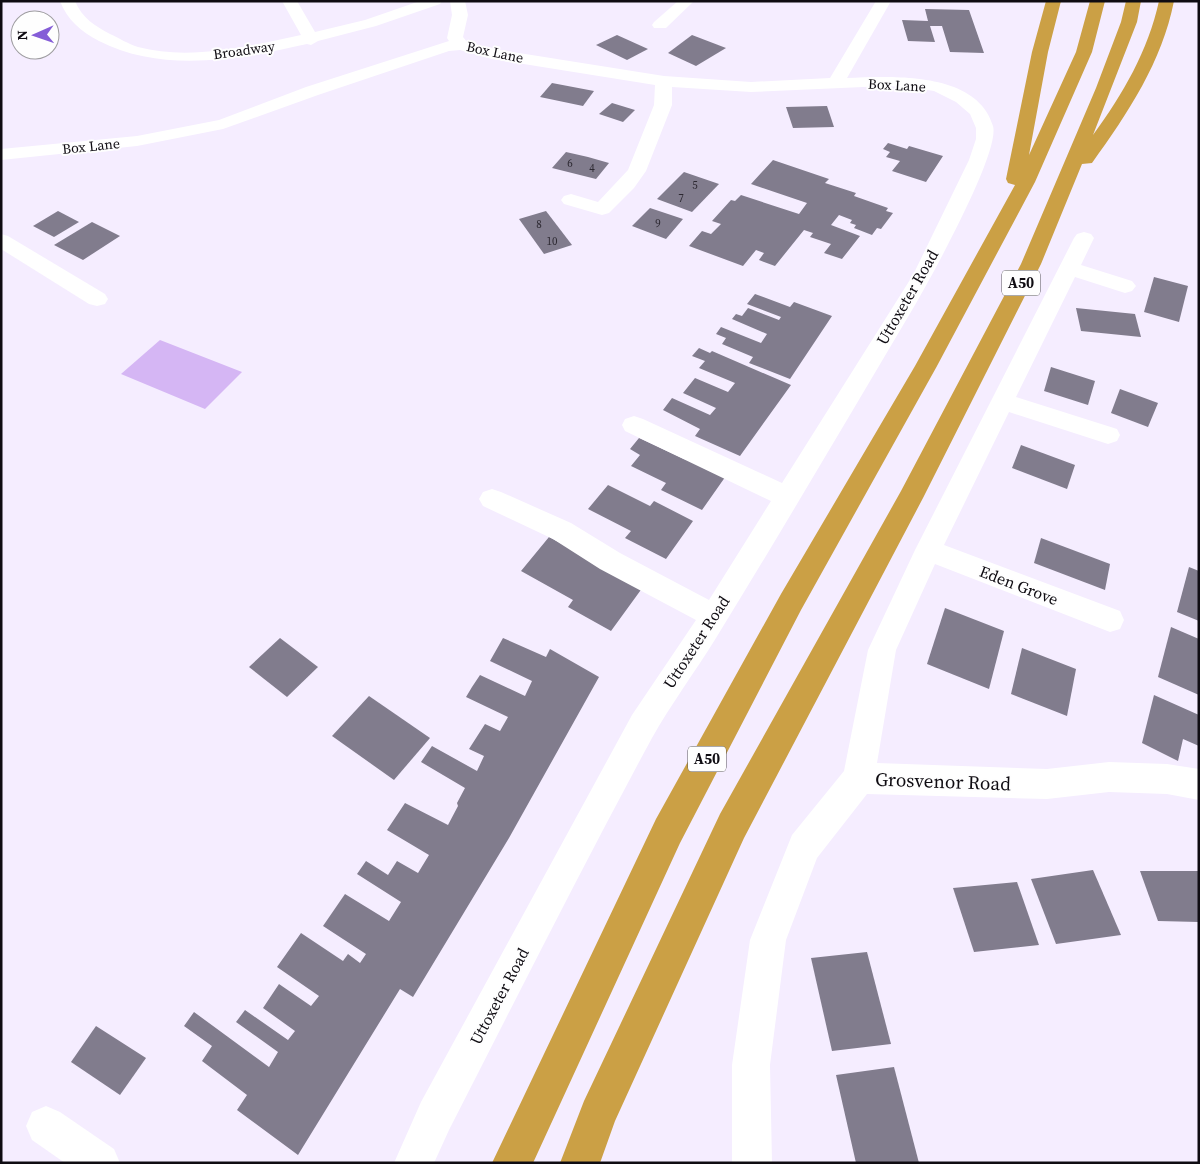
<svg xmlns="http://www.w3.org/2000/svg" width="1200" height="1164" viewBox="0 0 1200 1164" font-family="'Source Serif 4',serif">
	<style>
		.green { fill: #d5b6f4 }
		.building { fill: #817c8d }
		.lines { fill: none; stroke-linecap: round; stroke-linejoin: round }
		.minor { fill: #fff; fill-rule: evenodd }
		.highway { fill: #cba045; fill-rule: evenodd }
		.labels { text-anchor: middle; stroke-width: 4; stroke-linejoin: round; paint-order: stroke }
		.far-number-label { font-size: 11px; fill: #2c2831 }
		.far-street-label { font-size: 14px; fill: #0f0c12; stroke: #fefefe }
		.shield { fill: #fefefe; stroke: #575559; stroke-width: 1 }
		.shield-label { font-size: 15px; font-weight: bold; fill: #0f0c12 }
		.street-label { font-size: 16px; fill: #0f0c12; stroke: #fefefe }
		.near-street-label { font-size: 19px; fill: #0f0c12; stroke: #fefefe }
	</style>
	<rect width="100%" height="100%" fill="#f5edff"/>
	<path class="green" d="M160 340 242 372 205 409 121 374Z"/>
	<g class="building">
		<path d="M925 9 969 10 984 53 950 52 942 26H930L935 42 908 41 902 20 928 21Z"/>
		<path d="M617 35 648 49 627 60 596 45Z"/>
		<path d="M692 35 726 48 696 66 668 53Z"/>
		<path d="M552 83 594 91 583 106 540 97Z"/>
		<path d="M612 103 635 110 623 122 599 114Z"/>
		<path d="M827 106 834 127 793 128 786 107Z"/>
		<path d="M888 143 907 149 909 146 943 156 926 182 892 171 900 161 886 157 890 152 883 149Z"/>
		<path d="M566 152 588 157 609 163 596 179 552 168Z"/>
		<path d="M773 160 829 179 825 183 856 193 854 196 888 208 886 211 893 213 881 229 877 228 872 235 854 228 856 225 850 223 852 220 839 215 831 225 860 236 842 259 824 253 831 244 810 237 813 233 804 230 775 266 759 260 764 253 756 250 743 266 689 246 702 231 711 234 721 224 712 221 731 200 735 201 741 195 799 214 807 203 751 184Z"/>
		<path d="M684 172 719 184 692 212 657 199Z"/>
		<path d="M650 208 683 219 666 239 632 226Z"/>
		<path d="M58 211 79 222 54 237 33 226Z"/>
		<path d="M546 211 572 245 544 254 519 219Z"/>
		<path d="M92 222 120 236 83 260 54 245Z"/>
		<path d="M1154 277 1188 286 1179 322 1144 312Z"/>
		<path d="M755 294 790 307 794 302 832 316 790 379 749 363 753 357 722 344 726 338 716 334 721 327 761 343 767 334 732 319 736 314 742 316 748 308 779 320 781 317 747 304Z"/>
		<path d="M1076 308 1135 314 1141 337 1081 331Z"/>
		<path d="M699 348 710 353 712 351 791 385 740 456 695 436 700 429 663 410 672 398 710 415 716 408 683 393 695 378 728 392 735 383 699 368 705 361 692 356Z"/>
		<path d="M1051 367 1095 381 1088 405 1044 391Z"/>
		<path d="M1120 389 1158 403 1148 427 1111 413Z"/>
		<path d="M639 438 684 459 728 473 702 510 661 490 666 483 631 466 640 455 630 449Z"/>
		<path d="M1021 445 1075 465 1067 489 1012 468Z"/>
		<path d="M608 485 650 506 654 501 693 521 666 559 625 538 631 531 588 509Z"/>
		<path d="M549 537 643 587 611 631 568 607 573 600 521 571Z"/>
		<path d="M1041 538 1110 564 1105 590 1034 563Z"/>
		<path d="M1189 567 1199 571V621L1177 612Z"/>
		<path d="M945 608 1004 631 989 689 927 664Z"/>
		<path d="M1171 627 1199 639V695L1158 677Z"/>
		<path d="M280 638 318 667 287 697 249 667Z"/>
		<path d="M503 638 546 657 550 649 599 677 509 838 413 997 400 989 298 1155 237 1110 247 1095 202 1061 212 1046 184 1026 194 1012 269 1067 278 1052 236 1022 245 1010 288 1040 295 1031 263 1008 279 984 311 1006 319 996 277 967 301 933 343 961 348 954 360 963 366 954 323 926 345 894 389 921 401 902 357 874 366 861 388 875 397 861 418 873 429 855 387 830 405 803 448 825 458 806 457 803 465 788 421 762 432 746 477 771 484 756 469 749 485 724 500 731 508 717 466 697 472 687 480 675 525 696 532 681 490 661Z"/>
		<path d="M1022 648 1076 669 1067 716 1011 694Z"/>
		<path d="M1154 695 1199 715V746L1183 739 1178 761 1142 743Z"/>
		<path d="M369 696 430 738 394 780 332 736Z"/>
		<path d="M1093 870 1121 935 1056 944 1031 879Z"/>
		<path d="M1140 871H1199V922L1158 921Z"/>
		<path d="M1017 882 1039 945 974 952 953 888Z"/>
		<path d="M867 952 891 1044 832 1051 811 958Z"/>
		<path d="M96 1026 146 1058 120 1095 71 1062Z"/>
		<path d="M894 1067 919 1163H856L836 1075Z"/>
	</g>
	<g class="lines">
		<g class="minor">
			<path d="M60 1H75C82 18 95 26 110 34 119 38 128 44 138 47 190 61 249 46 301 35L282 1H297L315 32 365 20 420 1H442L440 4 376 26 318 41 311 45 307 44C239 59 164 74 99 41 82 32 67 20 60 1Z"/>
			<path d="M450 1H465L468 15 463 37 467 42 494 49 664 76 751 82 830 78 876 1H891L847 78C892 76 977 71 993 126 1001 153 923 293 905 322 842 428 780 534 716 638 695 672 671 704 652 738 582 867 516 999 449 1130L434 1163H394L421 1102 632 715 696 620 600 569 553 539 483 506 479 499 483 492 492 489 501 492 571 523 620 553 709 600 771 501 625 431 622 425 625 419 634 416 643 419 782 483 913 275 969 160 976 139V128L970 114 956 102 934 91 914 88 886 86 751 92 672 87V105L646 171 634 188 609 213 602 215 564 204 561 200 564 196 571 194 598 202 628 170 654 105 655 85 492 59 460 50 449 51 318 95 223 129 137 146 1 160V149L137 136 219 120 306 87 449 41 447 38 452 15Z"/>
			<path d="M678 1H694L666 28H654L652 25 654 22Z"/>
			<path d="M1084 232 1091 234 1094 238 1081 265 1132 281 1136 286 1132 291 1125 293 1075 277 1016 397 1117 429 1120 435 1117 441 1108 444 1009 412 944 545 1120 611 1124 620 1120 629 1110 632 935 564 896 650 877 763 1047 769 1109 762 1167 764 1199 769V800L1167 794 1109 792 1047 799 867 794 817 858 786 940 770 1065 772 1163H732V1065L750 940 792 835 844 771 868 650 915 550 1074 238 1077 234Z"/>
			<path d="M1 234 8 236 105 294 108 299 105 304 97 306 89 304 1 249Z"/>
			<path d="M46 1106 60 1112 114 1149 120 1163H65L32 1140 26 1126 32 1112Z"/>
		</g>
		<g class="highway">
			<path d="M1046 1H1061L1048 52 1029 155 1076 52 1090 1H1105L1092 52 1035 182 937 366 801 610 680 843 533 1163H492L656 819 781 594 915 366 1015 185 1008 183 1006 179 1032 52Z"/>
			<path d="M1126 1H1141L1137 22 1093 135C1123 94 1148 51 1159 1H1174C1162 62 1128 113 1092 163L1082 164 1041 264 923 498 744 838 615 1121 600 1163H560L584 1101 720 814 901 491 1021 264 1096 88 1121 22Z"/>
		</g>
	</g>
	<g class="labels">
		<g class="far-number-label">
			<text x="570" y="167">6</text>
			<text x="592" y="172">4</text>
			<text x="695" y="189">5</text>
			<text x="681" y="202">7</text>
			<text x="658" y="227">9</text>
			<text x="539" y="228">8</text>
			<text x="552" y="245">10</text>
		</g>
		<g class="far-street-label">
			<text transform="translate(244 50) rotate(-8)" y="5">Broadway</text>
			<text transform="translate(495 52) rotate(12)" y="5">Box Lane</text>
			<text transform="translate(897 85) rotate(3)" y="5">Box Lane</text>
			<text transform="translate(91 146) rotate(-6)" y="5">Box Lane</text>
		</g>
		<g class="shield">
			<rect x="1002" y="270.5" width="38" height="25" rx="4"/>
			<rect x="688" y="746.5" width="38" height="25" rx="4"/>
		</g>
		<g class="shield-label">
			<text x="1021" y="288">A50</text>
			<text x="707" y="764">A50</text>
		</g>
		<g class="street-label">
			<text transform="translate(907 297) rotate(-60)" y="6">Uttoxeter Road</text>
			<text transform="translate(1019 585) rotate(21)" y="6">Eden Grove</text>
			<text transform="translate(696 642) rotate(-57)" y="6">Uttoxeter Road</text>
			<text transform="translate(499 996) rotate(-62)" y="6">Uttoxeter Road</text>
		</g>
		<g class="near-street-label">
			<text transform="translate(943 781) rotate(2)" y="7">Grosvenor Road</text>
		</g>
	</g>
	<rect width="1200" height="1164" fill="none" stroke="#0f0c12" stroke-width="5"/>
	<g transform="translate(35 35) rotate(268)"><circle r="24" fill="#fefefe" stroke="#9e9da0"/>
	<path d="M0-4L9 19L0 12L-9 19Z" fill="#855dd7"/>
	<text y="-8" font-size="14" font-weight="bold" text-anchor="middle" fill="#0f0c12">N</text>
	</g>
</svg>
